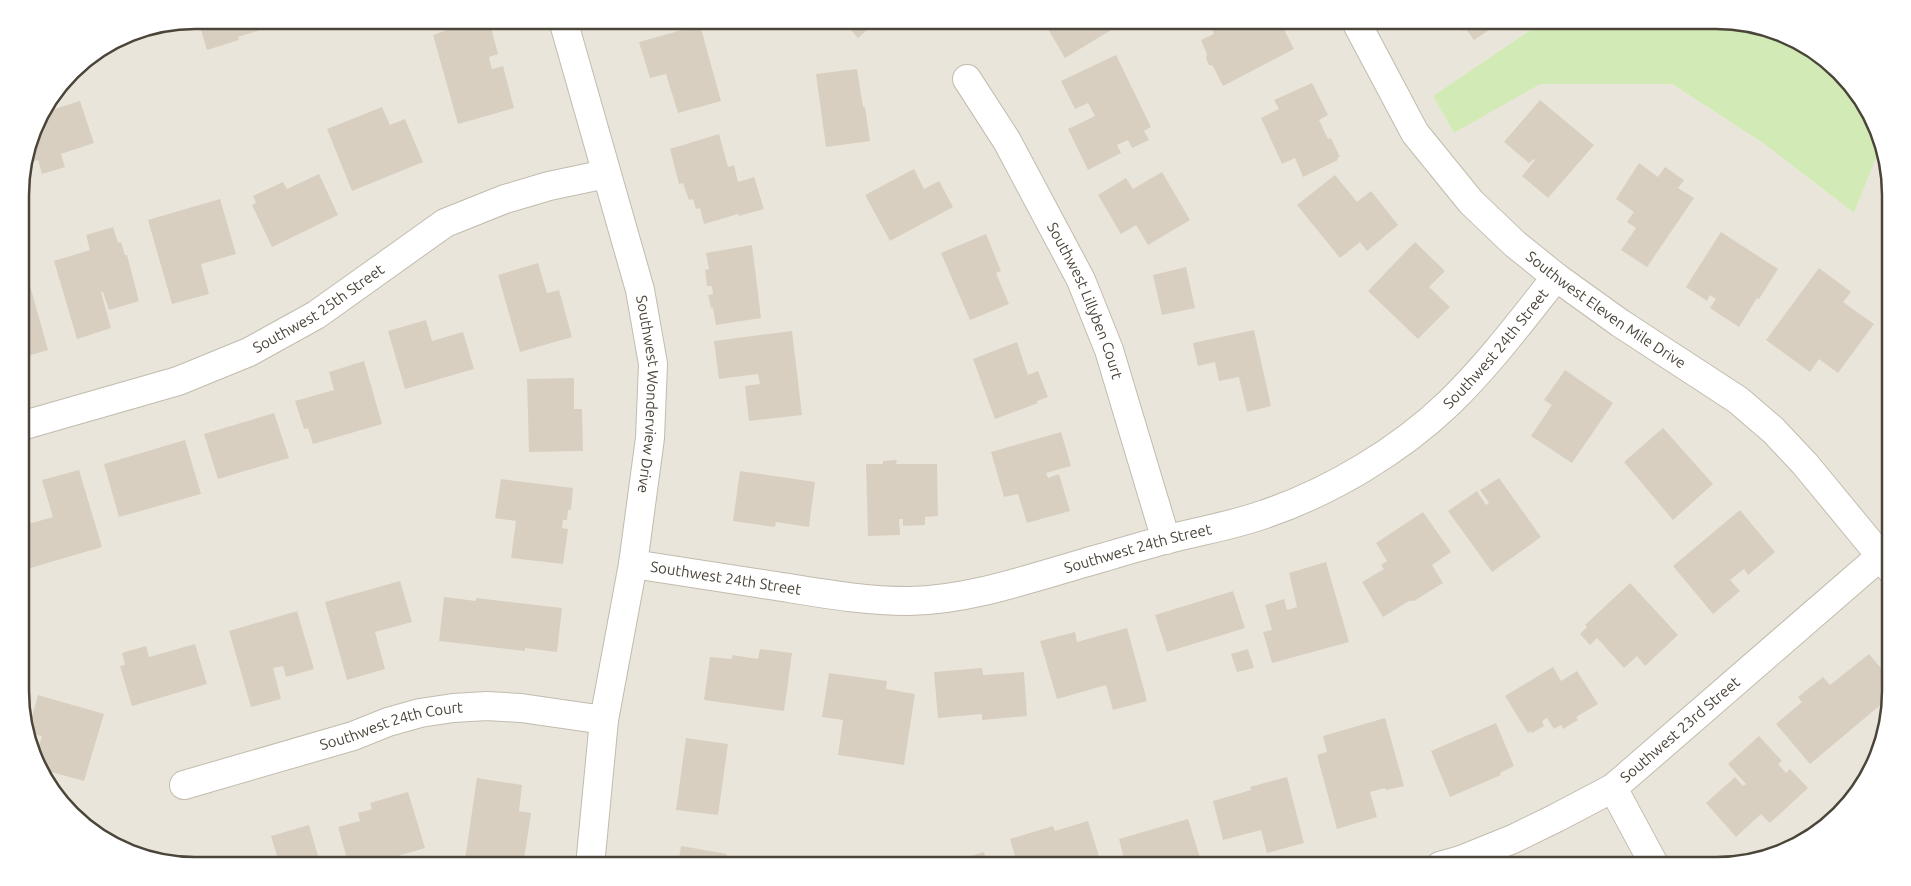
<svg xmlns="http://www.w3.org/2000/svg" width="1911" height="886" viewBox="0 0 1911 886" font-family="Ubuntu,sans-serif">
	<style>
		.residential { fill: #eae5da }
		.green { fill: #d2eab5 }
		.building { fill: #d8cfc1 }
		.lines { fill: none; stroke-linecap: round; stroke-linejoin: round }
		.minor-casing { stroke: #c2bbae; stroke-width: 30 }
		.minor { stroke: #fff; stroke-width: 28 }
		.labels { text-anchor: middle; stroke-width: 4; stroke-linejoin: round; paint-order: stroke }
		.street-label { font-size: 15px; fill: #4b4439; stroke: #fff }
		.rim { fill: none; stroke: #4b4439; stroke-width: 2.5 }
	</style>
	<rect width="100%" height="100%" fill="#f6f3ec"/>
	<path class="residential" d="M194 20H1545L1433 96 1454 133 1539 84H1672L1763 143 1854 213 1880 148 1890 172 1891 692 1878 759 1848 806 1814 836 1728 866H194L127 853 56 798 22 715 20 183 38 117 79 63 128 33Z"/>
	<path class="green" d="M1545 20H1717L1784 33 1855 88 1880 148 1854 213 1763 143 1672 84H1540L1454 133 1433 96Z"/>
	<g class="building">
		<path d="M198 20H275L276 25 238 37 239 40 207 50Z"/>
		<path d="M445 20H489L498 54 489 57 492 69 503 66 514 108 458 124 433 35 447 30Z"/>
		<path d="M842 20H883L878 24 876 22 858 38Z"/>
		<path d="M1054 20H1112L1116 27 1065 58 1048 29 1056 24Z"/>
		<path d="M1210 20H1262L1264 24 1271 20H1279L1294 49 1223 86 1213 66 1209 65 1206 58 1207 54 1201 40 1214 34 1208 21Z"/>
		<path d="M1455 20H1504L1474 40 1466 29 1463 31Z"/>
		<path d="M700 25 721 101 678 113 666 74 650 78 639 42Z"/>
		<path d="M1116 55 1151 127 1144 131 1149 140 1132 148 1128 140 1117 145 1121 153 1088 170 1068 129 1095 116 1088 103 1075 109 1061 81Z"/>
		<path d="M857 69 863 107H865L870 141 826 147 816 74Z"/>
		<path d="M1312 83 1328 115 1319 120 1328 139 1331 138 1340 157 1337 158 1338 160 1303 177 1295 158 1282 164 1261 118 1279 109 1274 100Z"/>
		<path d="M1540 100 1594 145 1548 198 1522 176 1535 160 1534 159 1529 163 1504 142Z"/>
		<path d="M80 101 94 143 61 154 65 167 42 174 38 160 25 164 38 117 49 103 51 110Z"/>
		<path d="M382 107 390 125 405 119 423 162 352 191 327 129Z"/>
		<path d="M719 134 728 167 734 165 738 182 754 177 764 209 739 216 738 214 704 224 700 208 696 209 693 199 689 200 683 183 679 184 670 149Z"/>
		<path d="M1639 163 1658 177 1665 167 1684 180 1678 188 1694 198 1647 267 1621 250 1636 228 1627 222 1634 212 1616 199Z"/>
		<path d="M914 169 924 189 939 181 953 207 890 241 865 195Z"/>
		<path d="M1162 172 1190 220 1148 245 1136 225 1121 234 1098 195 1126 178 1133 189Z"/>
		<path d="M319 174 338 215 272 247 252 205 256 203 253 196 283 182 287 189Z"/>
		<path d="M1335 175 1357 202 1371 191 1398 225 1367 251 1360 242 1340 258 1297 205Z"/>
		<path d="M220 199 236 254 201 264 209 294 172 304 148 220Z"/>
		<path d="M113 227 118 243 121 242 125 255H127L139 301 109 310 103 292H101L111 328 77 339 54 261 90 250 86 235Z"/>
		<path d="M1721 232 1778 269 1759 299 1757 298 1739 327 1710 308 1716 299 1710 295 1707 301 1686 287Z"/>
		<path d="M986 234 1001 271 996 273 1009 304 970 320 941 253Z"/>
		<path d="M1415 242 1445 271 1429 287 1450 307 1418 339 1368 291Z"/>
		<path d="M752 245 761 318 716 325 713 308H711L708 295 713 294 712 286H707L705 270 709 269 706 253Z"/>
		<path d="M538 263 547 293 559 290 572 337 520 352 498 275Z"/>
		<path d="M21 267 24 276 27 275 48 350 21 358Z"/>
		<path d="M1186 267 1195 308 1162 315 1153 275Z"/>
		<path d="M1819 268 1851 292 1843 302 1874 324 1838 373 1819 359 1810 372 1766 340Z"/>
		<path d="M426 320 432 341 463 332 474 369 405 389 388 331Z"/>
		<path d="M1254 330 1271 406 1247 412 1239 377 1219 381 1215 362 1198 366 1193 343Z"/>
		<path d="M792 331 802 415 749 421 745 386 760 384 758 374 719 379 714 341Z"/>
		<path d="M1017 342 1028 375 1038 371 1048 397 1037 401 1038 403 995 419 973 359Z"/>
		<path d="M364 361 382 424 313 444 308 428 304 429 295 401 334 390 329 372Z"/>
		<path d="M1565 370 1613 403 1572 463 1531 436 1552 405 1544 400Z"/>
		<path d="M574 378V409H582L583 451 529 452 527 379Z"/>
		<path d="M274 413 289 458 218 479 204 434Z"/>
		<path d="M1890 418V434L1882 426Z"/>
		<path d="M1663 428 1713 484 1673 520 1624 462Z"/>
		<path d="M1061 432 1071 466 1046 473 1048 478 1059 474 1070 511 1027 523 1018 494 1004 497 991 452Z"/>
		<path d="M185 440 201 494 119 517 104 464Z"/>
		<path d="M897 460 896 464H937L938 516 925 517V525L903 526V519H899L900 535 868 536 866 464H883V461Z"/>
		<path d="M79 470 102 547 27 569 21 551V526L53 517 42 480Z"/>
		<path d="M740 471 815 482 809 527 776 522 775 527 733 521Z"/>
		<path d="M1499 478 1541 537 1492 572 1448 511 1477 491 1486 505 1489 503 1480 490Z"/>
		<path d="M501 479 573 488 571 510H568L567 520H563L562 528 568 529 563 564 511 558 516 521 495 518Z"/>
		<path d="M1740 510 1775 552 1748 575 1744 569 1730 580 1740 591 1713 614 1673 566Z"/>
		<path d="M1423 512 1451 552 1432 565 1443 583 1414 601H1409L1383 617 1362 582 1384 569 1381 565 1387 561 1376 543Z"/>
		<path d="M1326 562 1349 642 1272 663 1263 632 1272 630 1265 605 1284 599 1287 610 1297 607 1289 573Z"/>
		<path d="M400 581 412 622 375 632 385 669 347 680 325 602Z"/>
		<path d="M1630 583 1678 635 1645 666 1637 656 1624 668 1597 638 1590 645 1580 634 1587 627 1585 625Z"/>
		<path d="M1233 591 1245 628 1167 652 1155 615Z"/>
		<path d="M444 597 476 601V598L562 608 557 652 525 648V651L439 641Z"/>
		<path d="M297 611 314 669 286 677 283 666 273 668 281 699 251 707 229 631Z"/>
		<path d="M1127 628 1147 701 1113 710 1106 685 1057 699 1040 641 1075 632 1077 642Z"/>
		<path d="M195 644 207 684 132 706 120 666 125 665 122 653 146 646 149 657Z"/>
		<path d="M760 649 792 653 784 711 704 700 710 657 732 659V655L758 659Z"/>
		<path d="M1248 649 1254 668 1237 672 1231 654Z"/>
		<path d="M1869 654 1891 680 1890 697 1810 764 1776 724 1802 702 1798 697 1823 677 1830 685Z"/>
		<path d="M1553 667 1561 681 1577 671 1598 704 1576 717 1578 720 1563 729 1561 725 1554 729 1547 718 1542 721 1544 726 1532 733 1530 731 1528 733 1505 696Z"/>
		<path d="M982 668 983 675 1024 672 1027 716 982 720V714L938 718 934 672Z"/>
		<path d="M829 673 887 681 886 689 915 694 904 765 838 755 843 720 822 717Z"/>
		<path d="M38 695 104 714 84 781 44 770 37 752 42 736 29 733 28 731Z"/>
		<path d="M1385 718 1404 786 1386 790 1385 788 1370 792 1377 817 1337 829 1317 755 1327 752 1323 736Z"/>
		<path d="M1496 723 1514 766 1500 773 1501 775 1450 797 1431 751Z"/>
		<path d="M1759 736 1782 761 1778 764 1786 773 1790 769 1808 788 1770 823 1761 814 1736 837 1706 803 1735 777 1743 786 1746 784 1728 764Z"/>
		<path d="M686 738 728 744 718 815 676 810Z"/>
		<path d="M1287 777 1304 843 1267 853 1261 830 1223 840 1213 801 1251 790 1250 787Z"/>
		<path d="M477 778 522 785 519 811 531 813 523 866H464Z"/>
		<path d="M408 792 425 848 364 866H349L338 827 360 821 358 813 372 809 370 803Z"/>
		<path d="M1188 819 1201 861 1184 866H1126L1119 839Z"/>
		<path d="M1088 821 1102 866H1018L1010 839 1053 826 1055 831Z"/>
		<path d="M309 825 321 866H280L271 836Z"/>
		<path d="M681 846 727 854 725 866H678Z"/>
		<path d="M984 852 988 866H924L943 860 944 864Z"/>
		<path d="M799 860 829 865V866H798Z"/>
	</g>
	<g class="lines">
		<defs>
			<g id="minor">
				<path id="s1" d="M563 20 640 290 653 364 650 438 633 564 604 720 590 866"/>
				<path id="s2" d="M1355 20 1415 133 1471 202 1515 244 1556 277 1620 323 1738 400 1773 430 1805 464 1880 555 1891 570"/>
				<path id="s3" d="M967 79 1007 141 1081 280 1109 350 1166 540"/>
				<path id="s4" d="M21 426 178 381 249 352 316 315 445 223 505 199 549 186 606 174"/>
				<path id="s5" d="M633 564C680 571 728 579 776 586 820 593 864 601 909 601 974 600 1043 574 1105 557 1125 551 1145 545 1165 540 1198 531 1232 526 1265 514 1330 492 1399 451 1449 403 1489 364 1522 320 1556 277"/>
				<path id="s6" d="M184 785 353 736 388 722 420 713 453 708 487 706 521 708 604 720"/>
				<path d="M1613 788 1655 866"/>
				<path id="s7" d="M1440 866 1461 860 1513 839 1556 818 1613 788 1891 547"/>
			</g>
		</defs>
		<use href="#minor" class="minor-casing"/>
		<use href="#minor" class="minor"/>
	</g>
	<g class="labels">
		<g class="street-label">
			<text dy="5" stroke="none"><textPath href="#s3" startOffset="252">Southwest Lillyben Court</textPath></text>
			<text dy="5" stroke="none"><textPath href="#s4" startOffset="322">Southwest 25th Street</textPath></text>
			<text dy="5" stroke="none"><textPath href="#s2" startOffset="390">Southwest Eleven Mile Drive</textPath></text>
			<text dy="5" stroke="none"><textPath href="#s5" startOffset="934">Southwest 24th Street</textPath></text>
			<text dy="5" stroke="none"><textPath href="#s1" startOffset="386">Southwest Wonderview Drive</textPath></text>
			<text dy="5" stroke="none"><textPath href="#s5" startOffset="514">Southwest 24th Street</textPath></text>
			<text dy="5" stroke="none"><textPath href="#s5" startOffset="94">Southwest 24th Street</textPath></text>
			<text dy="5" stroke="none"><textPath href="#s6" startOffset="216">Southwest 24th Court</textPath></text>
			<text dy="5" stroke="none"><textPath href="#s7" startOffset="279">Southwest 23rd Street</textPath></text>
		</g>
	</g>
	<path d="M0 0H1911V886H0ZM195 29H1716A166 166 0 0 1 1882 195V691A166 166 0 0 1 1716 857H195A166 166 0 0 1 29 691V195A166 166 0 0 1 195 29Z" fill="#fff" fill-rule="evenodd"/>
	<path class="rim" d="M195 29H1716A166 166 0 0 1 1882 195V691A166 166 0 0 1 1716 857H195A166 166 0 0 1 29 691V195A166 166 0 0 1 195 29Z"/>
</svg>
